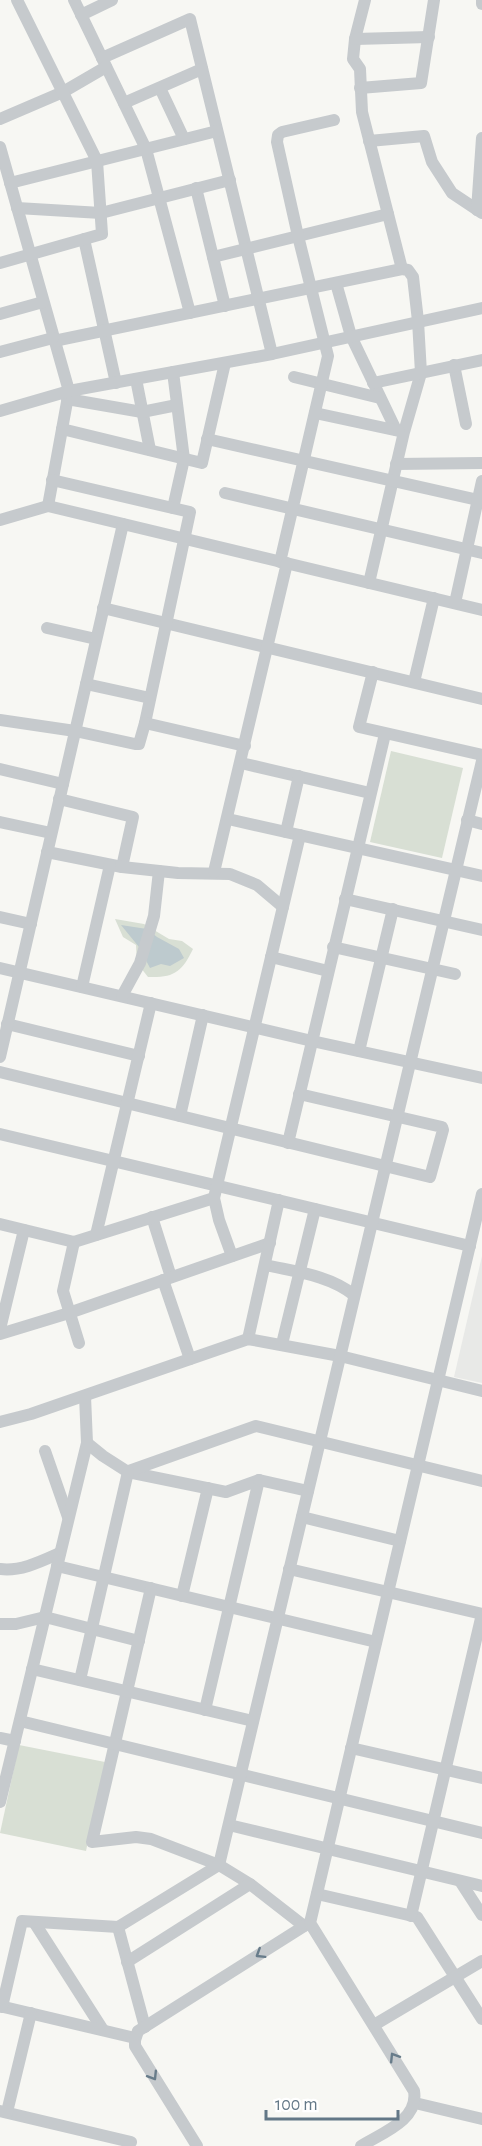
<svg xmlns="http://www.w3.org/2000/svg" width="482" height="2146" viewBox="0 0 482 2146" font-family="'Alegreya Sans',sans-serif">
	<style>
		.built { fill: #e8e9e7 }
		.green { fill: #d8dfd4 }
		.water { fill: #bdcace }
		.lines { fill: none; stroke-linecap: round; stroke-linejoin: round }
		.minor { stroke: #c6cacd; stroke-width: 12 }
		.oneway { stroke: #687c8a }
	</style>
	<rect width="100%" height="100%" fill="#f7f7f3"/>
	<path class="built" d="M482 1256V1383L454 1377Z"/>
	<g class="green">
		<path d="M391 751 463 768 442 858 370 842Z"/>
		<path d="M115 919 144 924 169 939 182 941 193 949C182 972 174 978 148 977L137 963 136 945 123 937Z"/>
		<path d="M19 1745 105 1762 86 1851 0 1833Z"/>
	</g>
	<path class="water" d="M121 925 147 929 157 937 179 949 184 958 170 966 161 964 150 968 139 947Z"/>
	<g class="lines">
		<g class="minor">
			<path d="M74 0 146 149 190 313"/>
			<path d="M365 0 355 39 353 59 360 69 362 112 402 269"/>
			<path d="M482 0V4"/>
			<path d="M81 15 112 0"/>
			<path d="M355 39 429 37"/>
			<path d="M102 58 190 19 272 354"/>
			<path d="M160 88 184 139"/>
			<path d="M360 88 421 83 434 0"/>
			<path d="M124 103 202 69"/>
			<path d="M0 119 63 92 106 67"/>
			<path d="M369 141 424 136 432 162 452 193 482 213"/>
			<path d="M0 147 69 391 48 506"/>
			<path d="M10 183 217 131"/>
			<path d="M196 188 225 306"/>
			<path d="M17 208 101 213 230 180"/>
			<path d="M477 210 482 138"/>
			<path d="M84 239 116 383"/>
			<path d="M213 257 388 214"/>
			<path d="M0 263 102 234 97 161 17 0"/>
			<path d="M336 283 351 336 396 430"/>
			<path d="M0 314 43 302"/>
			<path d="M54 341 402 269 408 270 413 277 418 321 421 373 404 432 369 583"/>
			<path d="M0 352 53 338"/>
			<path d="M454 365 466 424"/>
			<path d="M173 372 184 459 173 508"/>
			<path d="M294 377 380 398"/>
			<path d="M136 379 150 450"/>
			<path d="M373 383 482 360"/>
			<path d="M67 399 142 412 177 405"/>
			<path d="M0 411 69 391 272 354 482 308"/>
			<path d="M315 413 399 431"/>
			<path d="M62 429 202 463 225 363"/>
			<path d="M207 439 482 501"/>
			<path d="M396 464 482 463"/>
			<path d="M225 493 482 553"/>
			<path d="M0 520 48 506 482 610"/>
			<path d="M280 562 328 356 298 236 277 142 278 135 282 132 334 120"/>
			<path d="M455 603 482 481"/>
			<path d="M103 608 482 699"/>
			<path d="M47 628 96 639"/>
			<path d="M373 672 359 727 482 755"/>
			<path d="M414 682 434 598"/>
			<path d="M86 684 150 698"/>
			<path d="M0 720 75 731 135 744H139L145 723 190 512 52 480"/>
			<path d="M145 723 245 746"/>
			<path d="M241 763 370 793"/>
			<path d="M0 769 63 784"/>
			<path d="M59 799 133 817 122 867"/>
			<path d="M228 819 482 876"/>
			<path d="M467 820 482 824"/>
			<path d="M0 822 51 833"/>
			<path d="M286 832 299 776"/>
			<path d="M47 852 122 867 178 873 230 874 257 885 283 907"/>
			<path d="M214 872 287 563"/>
			<path d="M345 899 482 930"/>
			<path d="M0 917 31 924"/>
			<path d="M333 947 455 974"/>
			<path d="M271 957 328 971"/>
			<path d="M0 968 312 1041 482 1078"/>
			<path d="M82 987 110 865"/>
			<path d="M122 996 140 963 154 916 159 871"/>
			<path d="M7 1024 139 1056"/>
			<path d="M359 1051 393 909"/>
			<path d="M0 1057 123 524"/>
			<path d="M0 1072 430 1177 443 1130 442 1127 299 1094"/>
			<path d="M180 1116 203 1015"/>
			<path d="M0 1134 470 1246"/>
			<path d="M288 1143 385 734"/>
			<path d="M152 1217 171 1277"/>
			<path d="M0 1224 74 1242 214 1198"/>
			<path d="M96 1235 151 1003"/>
			<path d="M74 1242 63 1291 79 1343"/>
			<path d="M232 1256 219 1220 214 1198 300 835"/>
			<path d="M265 1265C296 1272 329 1275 354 1295"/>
			<path d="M163 1280 190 1359"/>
			<path d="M0 1329 24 1230"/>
			<path d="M0 1334 69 1313 270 1243"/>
			<path d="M248 1339 279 1200"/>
			<path d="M282 1344 315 1209"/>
			<path d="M0 1422 31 1414 248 1339 340 1356 482 1391"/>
			<path d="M87 1443 103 1456 128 1472 226 1492 259 1480 205 1710"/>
			<path d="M45 1451 68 1517"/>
			<path d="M129 1471 256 1426 482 1481"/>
			<path d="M259 1480 308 1491"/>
			<path d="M302 1517 400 1541"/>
			<path d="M57 1566 376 1642"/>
			<path d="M0 1569C20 1572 42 1561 60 1553"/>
			<path d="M289 1569 482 1614"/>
			<path d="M151 1588 92 1842 136 1837 151 1839 219 1865 250 1884 304 1926"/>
			<path d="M182 1596 208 1488"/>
			<path d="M0 1624H16L45 1617 139 1641"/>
			<path d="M32 1669 253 1721"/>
			<path d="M80 1680 128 1472"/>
			<path d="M20 1721 482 1833"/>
			<path d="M0 1738 15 1741"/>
			<path d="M351 1748 482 1778"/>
			<path d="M0 1802 87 1443 85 1396"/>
			<path d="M229 1825 482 1886"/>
			<path d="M460 1881 482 1915"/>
			<path d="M317 1894 417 1917 482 2019"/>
			<path d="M411 1916 482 1614"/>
			<path d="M34 1922 103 2030"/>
			<path d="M118 1927 145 2027"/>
			<path d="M127 1962 250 1884"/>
			<path d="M0 2006 135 2038"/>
			<path d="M2 2007 22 1921 118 1927 219 1865 482 761"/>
			<path d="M374 2025 482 1961"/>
			<path d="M415 2103 482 2119"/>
			<path d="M0 2111 131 2142"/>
			<path d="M7 2112 31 2013"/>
			<path d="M197 2146 135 2046V2040L138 2031 309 1923"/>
			<path d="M361 2146C382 2133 419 2120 414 2091L310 1923 482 1194"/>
		</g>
	</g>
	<defs><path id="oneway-chevron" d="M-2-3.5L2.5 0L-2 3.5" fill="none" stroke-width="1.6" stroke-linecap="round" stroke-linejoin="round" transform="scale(1.5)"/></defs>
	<g class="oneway">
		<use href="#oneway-chevron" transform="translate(260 1954) rotate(148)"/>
		<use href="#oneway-chevron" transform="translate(394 2057) rotate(-122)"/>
		<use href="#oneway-chevron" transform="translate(153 2076) rotate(58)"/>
	</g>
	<path d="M266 2110v9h132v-9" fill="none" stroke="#637887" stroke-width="3"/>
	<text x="275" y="2110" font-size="18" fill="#637887" stroke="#ffffff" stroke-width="4.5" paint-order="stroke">100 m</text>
</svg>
